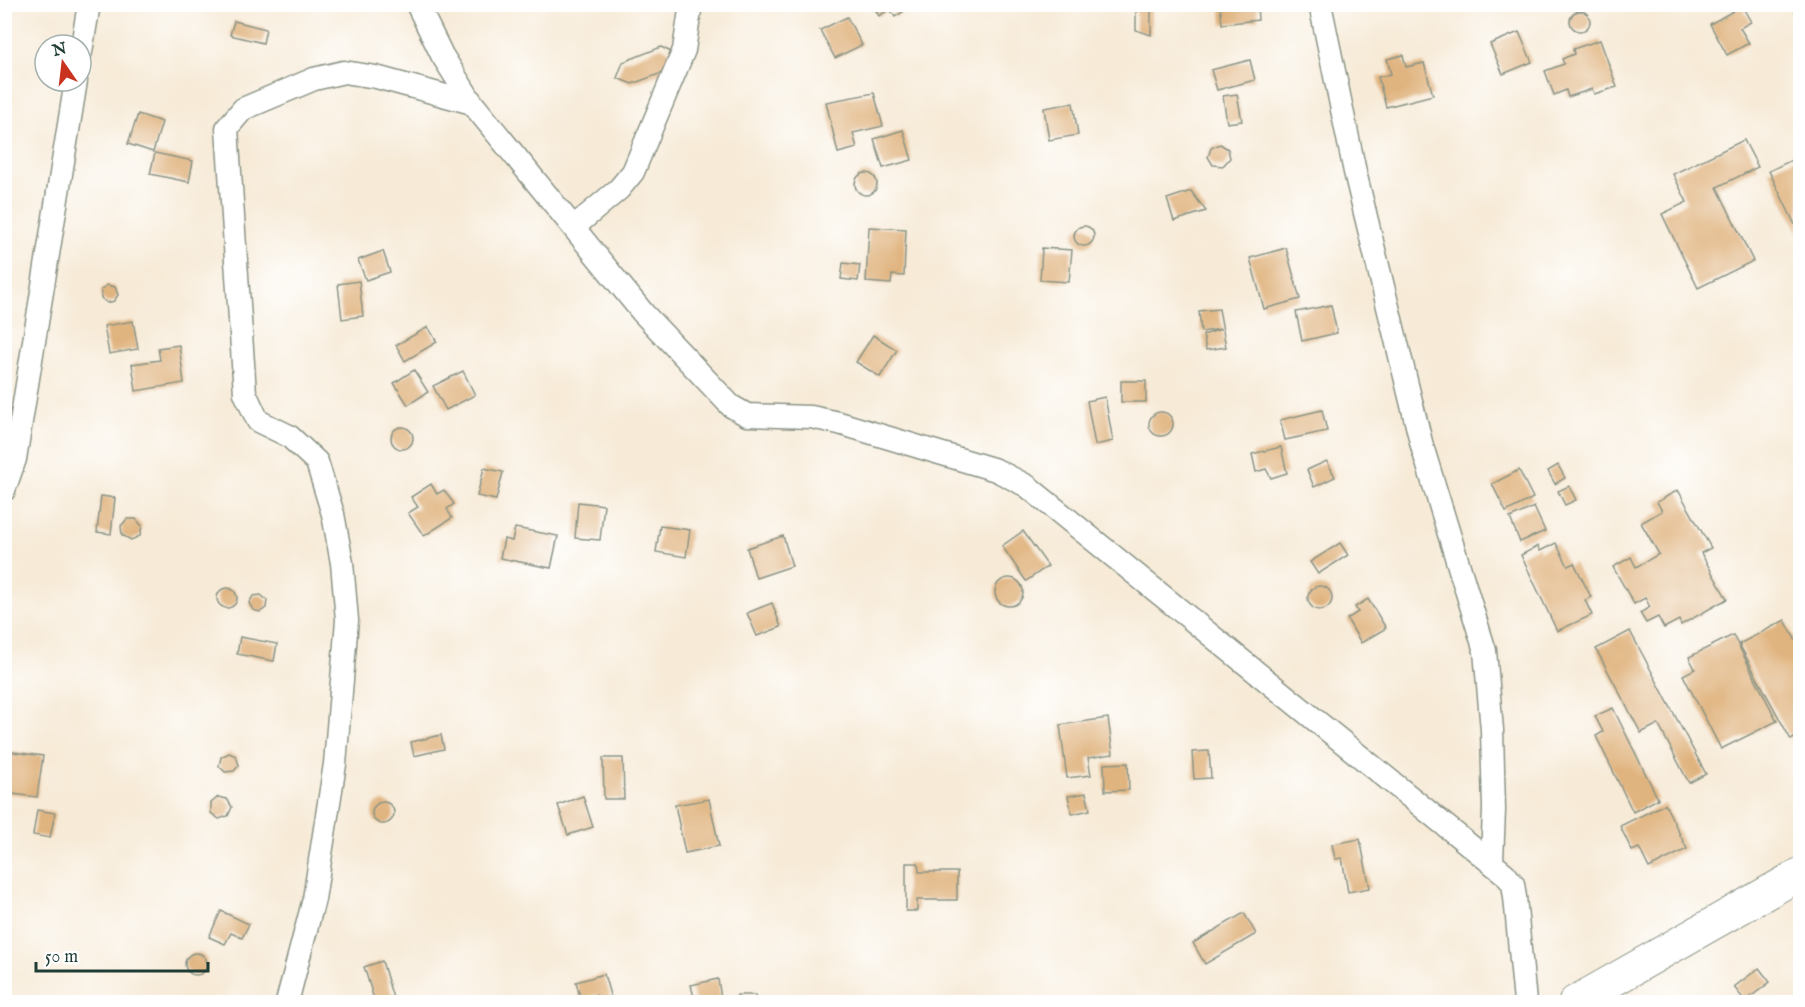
<svg xmlns="http://www.w3.org/2000/svg" width="1805" height="1007" viewBox="0 0 1805 1007" font-family="'IM FELL English',serif">
	<style>
		.building { fill: #e0b47f }
		.lines { fill: none; stroke-linecap: round; stroke-linejoin: round }
		.street-casing { stroke: #8b9486; stroke-width: 25 }
		.secondary-casing { stroke: #8b9486; stroke-width: 34 }
		.street { stroke: #fff; stroke-width: 22 }
		.secondary { stroke: #fff; stroke-width: 32 }
	</style>
	<rect width="100%" height="100%" fill="#fff"/>
	<filter id="ink" filterUnits="userSpaceOnUse"><feTurbulence type="fractalNoise" baseFrequency=".0167" numOctaves="2"/><feDisplacementMap in="SourceGraphic" scale="12" xChannelSelector="R" yChannelSelector="G"/><feConvolveMatrix kernelMatrix="1 2 1 2 8 2 1 2 1" color-interpolation-filters="sRGB"/></filter>
	<filter id="wash" filterUnits="userSpaceOnUse"><feTurbulence type="fractalNoise" baseFrequency=".008" numOctaves="4" result="noise"/><feDisplacementMap in="SourceGraphic" scale="24" xChannelSelector="R" yChannelSelector="G"/><feGaussianBlur stdDeviation="1.35" result="paint"/><feColorMatrix in="noise" values="0 0 0 0 0 0 0 0 0 0 0 0 0 0 0 0 0 1.4 0 .05"/><feComposite in="paint" operator="in"/></filter>
	<g filter="url(#wash)">
		<rect width="100%" height="100%" fill="#f7ebd8"/>
		<g id="blocks">
			<g class="building">
				<path d="M872 4H915L895 17 890 9 879 16Z"/>
				<path d="M1136 4H1151V35L1136 30Z"/>
				<path d="M1220 4H1257L1258 20 1222 24Z"/>
				<path d="M1793 4H1800V20L1798 21Z"/>
				<path d="M1742 6 1751 22 1740 28 1749 43 1727 55 1710 24Z"/>
				<circle cx="1580" cy="21" r="10"/>
				<path d="M847 17 862 45 835 58 820 30Z"/>
				<path d="M234 21 266 29 263 43 230 35Z"/>
				<path d="M1519 32 1532 62 1503 74 1490 44Z"/>
				<path d="M1600 40 1617 87 1594 94 1592 89 1568 97 1566 90 1554 95 1545 71 1564 64 1562 59 1574 54 1573 49Z"/>
				<path d="M661 47 675 54 670 70 632 84 617 78 623 62Z"/>
				<path d="M1403 55 1406 67 1424 63 1433 95 1386 107 1378 77 1391 74 1387 59Z"/>
				<path d="M1250 60 1255 80 1217 90 1211 70Z"/>
				<path d="M874 93 883 126 853 133 857 148 838 153 826 102Z"/>
				<path d="M1237 94 1242 121 1227 123 1223 96Z"/>
				<path d="M1073 103 1078 135 1049 140 1044 108Z"/>
				<path d="M138 114 162 122 153 152 128 144Z"/>
				<path d="M903 130 912 160 883 168 874 139Z"/>
				<path d="M1744 140 1758 167 1717 187 1753 261 1698 288 1662 214 1687 202 1673 174Z"/>
				<path d="M1220 144 1228 149 1230 158 1223 166 1213 165 1208 157 1211 148Z"/>
				<path d="M155 153 193 161 189 182 150 174Z"/>
				<path d="M1798 157 1800 162 1799 233 1769 171Z"/>
				<circle cx="866" cy="184" r="11"/>
				<path d="M1191 191 1206 211 1174 221 1167 199Z"/>
				<circle cx="1084" cy="236" r="10"/>
				<path d="M869 227 906 229 904 276 892 275 891 284 866 282Z"/>
				<path d="M1042 248 1072 250 1069 282 1040 280Z"/>
				<path d="M1286 248 1300 299 1264 309 1250 258Z"/>
				<path d="M383 251 390 272 366 280 358 260Z"/>
				<path d="M843 263 860 265 858 281 841 279Z"/>
				<path d="M359 281 363 316 342 319 338 284Z"/>
				<path d="M107 285 115 287 118 295 114 301 107 303 101 298V290Z"/>
				<path d="M1331 305 1337 333 1302 341 1296 312Z"/>
				<path d="M1219 309 1226 347 1206 350 1203 335 1221 329 1201 332 1199 311Z"/>
				<path d="M133 321 138 349 109 354 104 326Z"/>
				<path d="M428 327 437 342 405 361 396 345Z"/>
				<path d="M873 335 897 350 880 377 856 362Z"/>
				<path d="M179 345 184 383 136 391 132 364 160 360 158 348Z"/>
				<path d="M414 370 428 392 408 405 394 383Z"/>
				<path d="M463 371 475 395 446 410 433 386Z"/>
				<rect x="1121" y="381" width="25" height="21"/>
				<path d="M1105 397 1113 441 1095 445 1087 401Z"/>
				<path d="M1322 410 1327 431 1285 440 1280 420Z"/>
				<circle cx="1161" cy="424" r="12"/>
				<circle cx="402" cy="438" r="11"/>
				<path d="M1281 447 1287 473 1271 478 1266 469 1256 472 1252 454Z"/>
				<path d="M1327 461 1335 477 1314 487 1307 470Z"/>
				<path d="M1558 465 1565 478 1555 484 1548 471Z"/>
				<path d="M484 468 503 472 496 500 477 496Z"/>
				<path d="M1519 470 1533 498 1506 512 1492 484Z"/>
				<path d="M431 484 437 494 444 490 454 504 447 509 452 518 424 536 408 513 418 507 411 497Z"/>
				<path d="M1569 486 1576 500 1565 505 1558 491Z"/>
				<path d="M1678 490 1711 548 1701 553 1727 599 1681 625 1679 620 1664 628 1658 617 1646 623 1640 613 1650 607 1645 598 1634 604 1613 567 1631 557 1636 567 1659 554 1641 523 1662 511 1657 502Z"/>
				<path d="M101 496 115 498 111 534 97 532Z"/>
				<path d="M578 502 604 505 600 540 575 538Z"/>
				<path d="M1534 507 1545 531 1520 542 1510 518Z"/>
				<path d="M127 519H136L142 526 140 536 131 540 122 535 121 526Z"/>
				<path d="M660 526 690 530 686 557 656 552Z"/>
				<path d="M515 528 558 536 551 568 500 558 504 539 512 541Z"/>
				<path d="M1023 531 1048 566 1026 581 1002 546Z"/>
				<path d="M783 536 792 566 756 578 747 548Z"/>
				<path d="M1340 543 1348 555 1318 574 1310 562Z"/>
				<path d="M1556 543 1568 566 1574 563 1591 597 1585 600 1592 615 1557 631 1521 555 1538 546 1540 551Z"/>
				<circle cx="1009" cy="592" r="14"/>
				<circle cx="1320" cy="598" r="12"/>
				<circle cx="227" cy="598" r="10"/>
				<path d="M261 595 267 600 266 608 260 612 253 610 249 603 253 596Z"/>
				<path d="M1368 599 1386 628 1361 643 1347 619 1358 612 1355 607Z"/>
				<path d="M772 603 781 627 757 636 747 613Z"/>
				<path d="M1785 620 1800 649V735L1791 740 1739 644Z"/>
				<path d="M1630 631 1706 774 1689 783 1658 724 1641 733 1596 649Z"/>
				<path d="M1733 635 1777 721 1721 749 1683 675 1695 669 1689 657Z"/>
				<path d="M240 637 277 644 274 661 237 654Z"/>
				<path d="M1613 708 1658 799 1633 812 1596 736 1603 732 1595 716Z"/>
				<path d="M1108 718 1113 754 1088 758 1091 775 1067 778 1060 725Z"/>
				<path d="M441 735 444 749 414 756 411 742Z"/>
				<path d="M6 751 43 756 37 797 4 793Z"/>
				<path d="M1209 751 1211 778 1194 779 1192 752Z"/>
				<path d="M229 753 236 756 239 765 234 771 225 772 219 766 221 757Z"/>
				<path d="M603 758H623L624 799H604Z"/>
				<path d="M1128 763 1129 790 1105 791 1104 764Z"/>
				<path d="M1086 793 1090 810 1072 814 1068 796Z"/>
				<path d="M583 796 593 827 568 835 558 805Z"/>
				<path d="M218 797 227 799 232 807 228 816 219 819 211 813V803Z"/>
				<path d="M709 799 719 846 685 853 675 805Z"/>
				<circle cx="383" cy="813" r="11"/>
				<path d="M1665 804 1687 849 1649 868 1639 848 1632 851 1620 826Z"/>
				<path d="M37 810 55 813 50 838 33 835Z"/>
				<path d="M1360 839 1370 888 1348 892 1342 858 1335 859 1332 844Z"/>
				<path d="M906 863H918L919 872H957V900H917V911H906Z"/>
				<path d="M221 911 249 924 242 938 231 933 225 944 209 937Z"/>
				<path d="M1244 913 1256 934 1205 964 1193 943Z"/>
				<circle cx="196" cy="964" r="11"/>
				<path d="M382 961 393 998 375 1002 364 967Z"/>
				<path d="M1759 968 1770 982 1745 1001 1734 987Z"/>
				<path d="M604 974 612 1002H598L596 995 581 1000 576 982Z"/>
				<path d="M718 979 721 998 695 1002 691 985Z"/>
				<path d="M737 995H755L756 1002H737Z"/>
			</g>
		</g>
	</g>
	<g filter="url(#ink)">
		<use href="#blocks" fill-opacity="0" stroke="#8b9486" stroke-width="1.5"/>
		<g class="lines">
			<defs>
				<g id="street">
					<path d="M417 4 442 55 472 103 643 313 731 406 747 415 811 417 839 423 996 470 1027 486 1505 874 1513 884 1515 897 1525 1002"/>
					<path d="M1320 4 1355 172 1422 446 1485 651 1492 730 1494 810 1492 861"/>
					<path d="M81 52 89 4"/>
					<path d="M575 226 619 189 633 172 684 50 691 4"/>
					<path d="M4 490 15 459 76 81"/>
					<path d="M287 1002 314 899 335 764 347 620 342 563 333 514 317 462 289 436 258 421 245 393 227 128 243 109 314 79 344 72 376 77 472 103"/>
				</g>
				<path id="secondary" d="M1575 1002 1800 874"/>
			</defs>
			<use href="#street" class="street-casing"/>
			<use href="#secondary" class="secondary-casing"/>
			<use href="#street" class="street"/>
			<use href="#secondary" class="secondary"/>
		</g>
	</g>
	<rect width="1805" height="1007" fill="none" stroke="#fff" stroke-width="24"/>
	<g transform="translate(63 63) rotate(346)"><circle r="28" fill="#ffffff" stroke="#a5b1ae" stroke-width="1.5"/>
	<path d="M0-4.5L10 22L0 15L-10 22Z" fill="#c8321e"/>
	<text y="-9" font-size="16" font-weight="bold" text-anchor="middle" fill="#1f3d34">N</text>
	</g>
	<path d="M36 962v9h172v-9" fill="none" stroke="#1f3d34" stroke-width="3"/>
	<text x="45" y="962" font-size="18" fill="#1f3d34" stroke="#ffffff" stroke-width="4.5" paint-order="stroke">50 m</text>
</svg>
